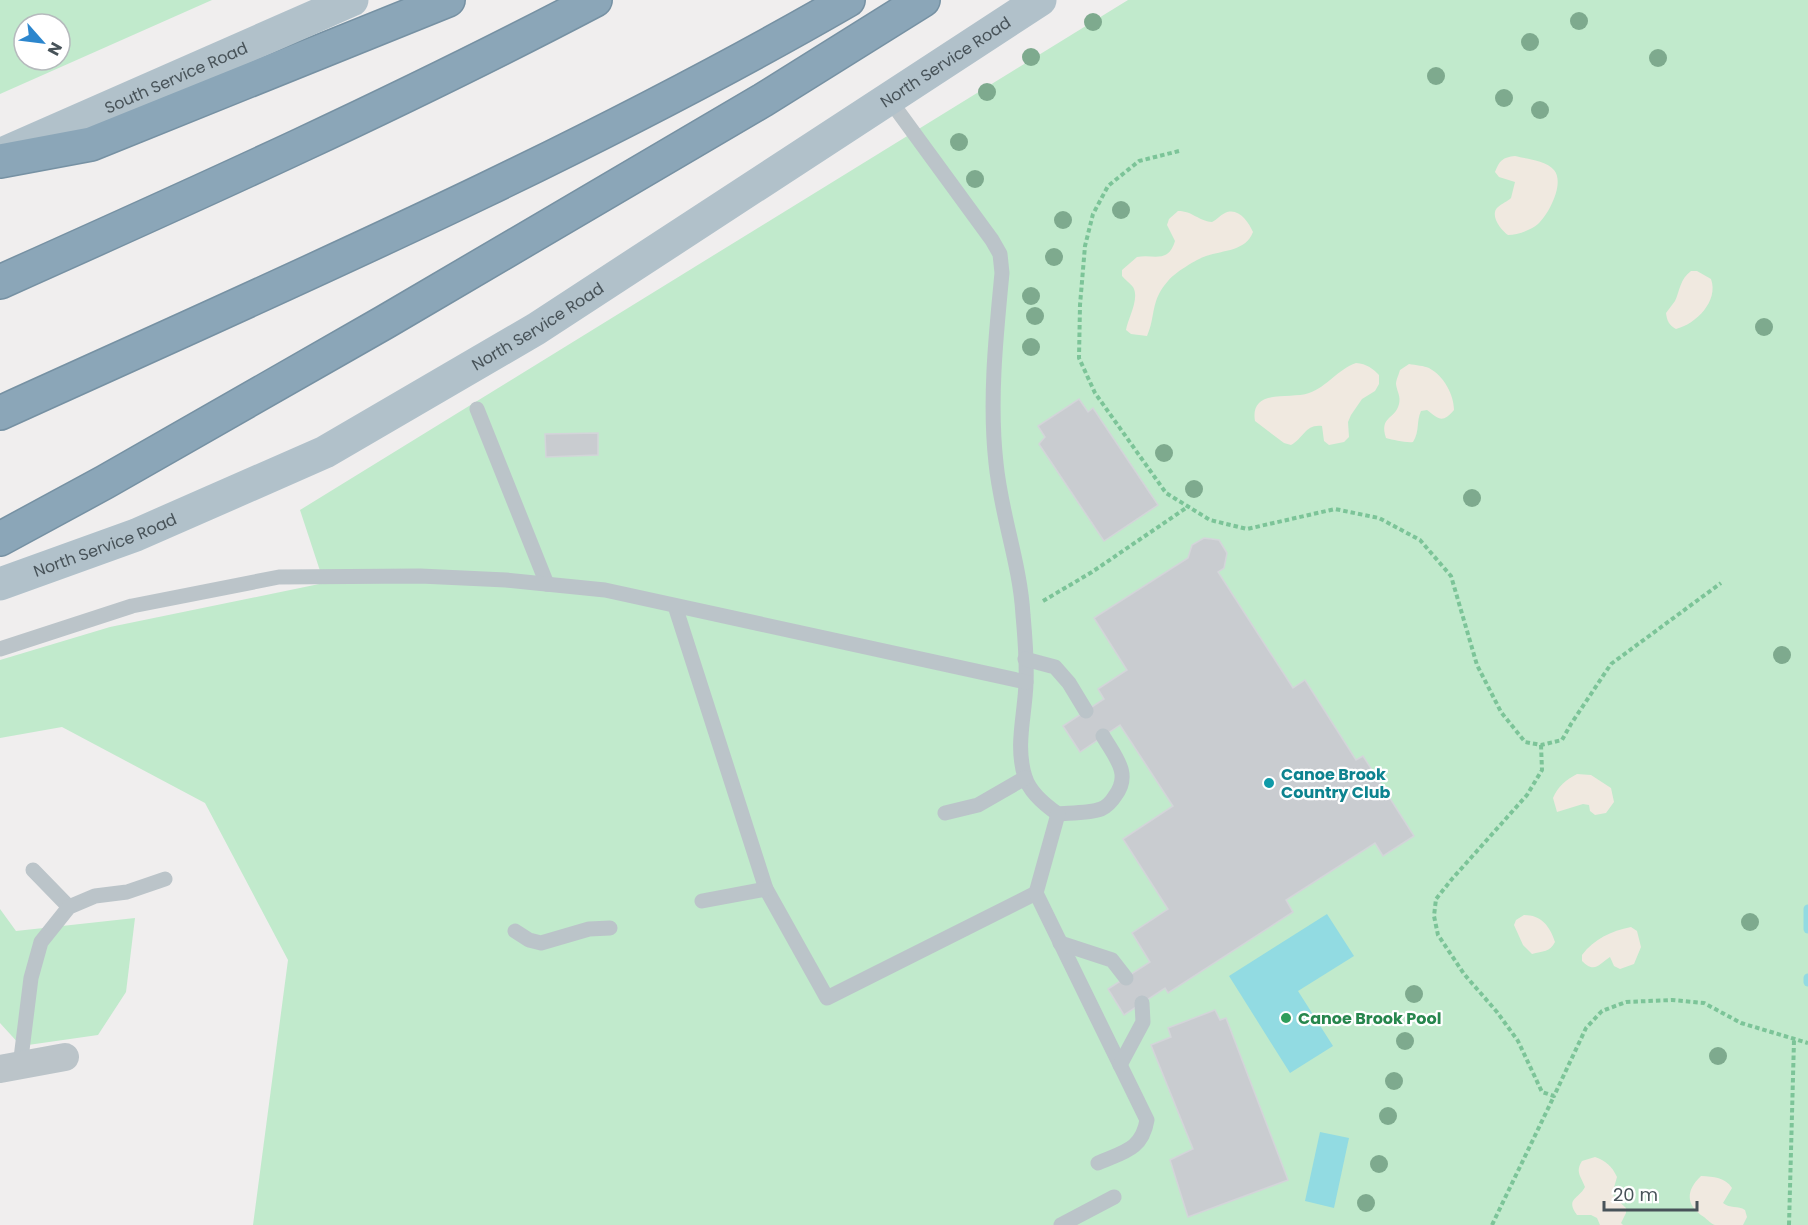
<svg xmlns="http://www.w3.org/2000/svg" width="1808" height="1225" viewBox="0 0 1808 1225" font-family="Poppins,sans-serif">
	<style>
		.green { fill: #c1eacc; fill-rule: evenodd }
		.sand { fill: #f0e9e0 }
		.water { fill: #92dbe2 }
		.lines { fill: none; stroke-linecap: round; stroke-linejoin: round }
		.stream { stroke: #92dbe2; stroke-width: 9 }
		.building { fill: #c9ccd0; stroke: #d3d5d9; stroke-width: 1.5 }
		.highway-casing { stroke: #7691a3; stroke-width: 36 }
		.path { stroke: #7cc498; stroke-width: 4; stroke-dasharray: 4.5 3; stroke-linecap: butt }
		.lane { stroke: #bbc4c9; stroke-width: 15 }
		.street { stroke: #bbc4c9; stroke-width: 28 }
		.primary { stroke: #b1c1ca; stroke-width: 33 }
		.highway { stroke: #8ba6b8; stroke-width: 33 }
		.tree { fill: #7eaa8e }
		.culture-dot { fill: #0f9aa8; stroke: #fff; stroke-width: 2 }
		.leisure-dot { fill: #2e9e5b; stroke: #fff; stroke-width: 2 }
		.labels { text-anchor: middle; stroke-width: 4.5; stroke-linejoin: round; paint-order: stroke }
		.street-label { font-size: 16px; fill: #485359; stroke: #fff }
		.culture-label { font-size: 16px; font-weight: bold; fill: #0d838f; stroke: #fff; text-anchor: start }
		.leisure-label { font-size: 16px; font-weight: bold; fill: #27864d; stroke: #fff; text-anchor: start }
	</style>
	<rect width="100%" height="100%" fill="#f0eeee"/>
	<g class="green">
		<path d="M0 0H212L0 94ZM24 24H60V60H24Z"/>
		<path d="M1128 0H1808V1225H253L288 960 205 803 62 727 0 738V660L110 627 324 583 300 510Z"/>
		<path d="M0 909 16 931 135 918 126 992 98 1035 21 1046 0 1023Z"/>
	</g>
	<g class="sand">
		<path d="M1515 156C1526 159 1546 160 1554 170 1565 183 1549 214 1538 224 1531 230 1517 235 1508 235 1501 230 1489 215 1498 207 1501 204 1508 201 1511 198L1515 182 1499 177 1495 172C1499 161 1503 157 1515 156Z"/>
		<path d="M1178 211C1193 211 1198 221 1212 222 1217 220 1220 215 1225 213 1238 207 1248 221 1253 232 1246 251 1224 250 1206 256 1197 259 1174 273 1168 281 1150 301 1156 316 1147 336L1131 334 1126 330C1128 318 1140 299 1133 287 1130 283 1125 280 1122 276V270L1137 257C1154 254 1168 264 1175 241L1167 225 1169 219Z"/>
		<path d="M1691 271H1697L1711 279C1719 301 1696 324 1676 329 1669 325 1667 321 1666 313 1669 309 1672 305 1675 301 1680 290 1680 279 1691 271Z"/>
		<path d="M1356 363C1367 364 1372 368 1379 375V384L1375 391 1362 399 1351 415 1348 422 1349 437 1344 442 1329 445 1324 441 1322 426C1305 424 1304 438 1291 445L1284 443 1255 421C1254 415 1254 408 1259 403 1268 393 1295 398 1309 393 1327 387 1338 369 1356 363Z"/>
		<path d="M1409 364C1416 365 1424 366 1429 368 1444 376 1454 395 1454 410 1442 424 1439 419 1427 410L1421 411C1416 422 1420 431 1413 442 1406 443 1394 440 1386 438 1379 416 1395 420 1399 404 1401 396 1397 392 1396 384 1396 380 1399 374 1400 370Z"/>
		<path d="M1577 774 1591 775 1611 788 1614 802 1606 813 1595 815 1590 811 1589 805 1583 804 1557 812 1553 798C1558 786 1566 780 1577 774Z"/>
		<path d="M1524 915C1541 915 1550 926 1555 942 1550 952 1543 951 1532 954L1523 945 1514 925 1516 920Z"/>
		<path d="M1631 927 1637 931 1641 947 1634 964 1620 969 1614 966 1610 957C1599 964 1595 974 1582 961V955C1594 939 1611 931 1631 927Z"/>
		<path d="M1595 1157C1606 1161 1612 1166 1617 1177 1611 1199 1610 1192 1626 1208V1213L1621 1223 1623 1225H1600L1597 1218 1591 1215H1577C1565 1198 1579 1199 1585 1187 1581 1176 1575 1172 1582 1161Z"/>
		<path d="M1701 1176C1714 1177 1725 1177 1732 1188L1723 1203C1730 1209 1738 1205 1745 1210L1747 1217 1743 1225C1734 1225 1724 1225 1715 1225 1711 1224 1708 1220 1704 1217 1685 1205 1686 1190 1701 1176Z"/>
	</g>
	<g class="water">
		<path d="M1327 914 1354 956 1298 991 1333 1046 1290 1073 1229 976Z"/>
		<path d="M1320 1132 1349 1138 1334 1208 1305 1201Z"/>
	</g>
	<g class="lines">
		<g class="stream">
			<path d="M1808 909V929"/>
			<path d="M1808 978V982"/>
		</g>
	</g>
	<g class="building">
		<path d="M1079 399 1088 412 1093 408 1158 505 1104 541 1039 444 1045 437 1038 426Z"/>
		<path d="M598 433V455L546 457 545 434Z"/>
		<path d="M1204 538 1219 540 1227 553 1224 568 1218 572 1293 688 1305 680 1356 760 1363 756 1414 836 1383 856 1375 843 1286 900 1293 912 1168 993 1165 988 1124 1015 1108 989 1150 962 1132 933 1168 909 1123 839 1173 806 1120 725 1080 752 1063 726 1104 699 1098 689 1127 670 1094 618 1188 558 1192 545Z"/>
		<path d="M1215 1010 1220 1020 1226 1018 1288 1180 1188 1217 1170 1160 1193 1149 1151 1045 1171 1037 1168 1028Z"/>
	</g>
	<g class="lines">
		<defs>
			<g id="highway">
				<path d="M0 161 91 144 448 0"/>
				<path d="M0 282C201 192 401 102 595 0"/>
				<path d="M0 413C286 283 576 157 848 0"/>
				<path d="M0 539 105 482 385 322 763 100 923 0"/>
			</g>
		</defs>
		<use href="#highway" class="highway-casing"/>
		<g class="path">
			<path d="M1179 151 1139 161 1108 186 1093 214 1085 246 1080 305 1079 358 1095 393 1166 493 1210 520 1247 529 1335 509 1379 518 1420 540 1451 576 1477 665 1501 712 1525 742 1541 745 1562 740 1571 724 1611 664 1721 583"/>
			<path d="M1043 601 1092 572 1189 506"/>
			<path d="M1541 745 1542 770 1527 795 1452 879 1436 899 1434 916 1438 935 1464 974 1497 1012 1518 1041 1542 1092 1554 1096 1586 1028 1602 1011 1626 1002 1672 1000 1704 1003 1741 1023 1808 1043"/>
			<path d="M1492 1225 1554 1096"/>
			<path d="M1789 1225 1794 1040"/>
		</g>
		<g class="lane">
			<path d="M889 99 992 240 1000 254 1002 273C996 335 989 401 996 463 1001 515 1020 563 1023 615 1025 637 1027 661 1026 683 1025 715 1015 746 1025 777 1030 793 1045 805 1058 814 1069 813 1091 813 1101 809 1106 807 1112 801 1115 796 1132 774 1115 757 1103 736"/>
			<path d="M477 409 547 584"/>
			<path d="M675 606 766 889 827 998 1036 893"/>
			<path d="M0 649 132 606 279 577 420 576 506 580 605 590 1026 682"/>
			<path d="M1025 659 1055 667 1069 683 1086 711"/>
			<path d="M945 813 978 805 1025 778"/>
			<path d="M1058 814 1036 893 1147 1120C1142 1150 1123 1152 1098 1163"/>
			<path d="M33 870 69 907"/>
			<path d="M702 901 766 889"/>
			<path d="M515 931 529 940 541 943 589 929 610 928"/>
			<path d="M1060 943 1112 960 1126 978"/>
			<path d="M1120 1065 1143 1022 1142 1003"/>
			<path d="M20 1066 31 978 41 942 69 907 95 896 127 892 165 879"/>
			<path d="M1061 1225 1114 1197"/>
		</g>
		<path class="street" d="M0 1069 65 1057"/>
		<g class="primary">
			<path id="s1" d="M2 154 352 0"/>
			<path id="s2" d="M0 584 136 535 325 452 536 329 1040 0"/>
		</g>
		<use href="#highway" class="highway"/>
	</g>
	<g class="tree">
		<circle cx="1579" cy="21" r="9"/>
		<circle cx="1093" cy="22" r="9"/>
		<circle cx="1530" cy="42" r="9"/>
		<circle cx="1031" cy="57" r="9"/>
		<circle cx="1658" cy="58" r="9"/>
		<circle cx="1436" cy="76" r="9"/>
		<circle cx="987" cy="92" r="9"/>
		<circle cx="1504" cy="98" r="9"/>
		<circle cx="1540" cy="110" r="9"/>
		<circle cx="959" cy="142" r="9"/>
		<circle cx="975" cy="179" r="9"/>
		<circle cx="1121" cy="210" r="9"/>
		<circle cx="1063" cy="220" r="9"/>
		<circle cx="1054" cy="257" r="9"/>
		<circle cx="1031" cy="296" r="9"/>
		<circle cx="1035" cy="316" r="9"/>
		<circle cx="1764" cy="327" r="9"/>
		<circle cx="1031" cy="347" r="9"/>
		<circle cx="1164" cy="453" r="9"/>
		<circle cx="1194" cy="489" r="9"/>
		<circle cx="1472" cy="498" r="9"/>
		<circle cx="1782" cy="655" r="9"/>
		<circle cx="1750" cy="922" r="9"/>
		<circle cx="1414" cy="994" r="9"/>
		<circle cx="1405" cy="1041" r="9"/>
		<circle cx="1718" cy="1056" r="9"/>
		<circle cx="1394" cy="1081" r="9"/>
		<circle cx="1388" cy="1116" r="9"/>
		<circle cx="1379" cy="1164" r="9"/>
		<circle cx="1366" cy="1203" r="9"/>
	</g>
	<circle class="culture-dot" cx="1269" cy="783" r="6"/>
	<circle class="leisure-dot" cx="1286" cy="1018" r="6"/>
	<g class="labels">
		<g class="street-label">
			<text dy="6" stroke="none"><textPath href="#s2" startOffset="1084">North Service Road</textPath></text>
			<text dy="6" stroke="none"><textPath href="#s1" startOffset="190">South Service Road</textPath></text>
			<text dy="6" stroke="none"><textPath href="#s2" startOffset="598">North Service Road</textPath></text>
			<text dy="6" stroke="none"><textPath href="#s2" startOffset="112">North Service Road</textPath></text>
		</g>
		<g class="culture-label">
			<text x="1281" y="780">Canoe Brook<tspan x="1281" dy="18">Country Club</tspan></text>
		</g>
		<g class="leisure-label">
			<text x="1298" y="1024">Canoe Brook Pool</text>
		</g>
	</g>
	<g transform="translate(42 42) rotate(118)"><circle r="28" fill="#ffffff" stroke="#b6babd" stroke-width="1.5"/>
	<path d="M0-4.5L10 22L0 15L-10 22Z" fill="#2c86cd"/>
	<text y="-9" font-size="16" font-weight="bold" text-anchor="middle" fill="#485359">N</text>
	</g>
	<path d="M1604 1201v9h93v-9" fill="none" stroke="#485359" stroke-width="3"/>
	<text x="1613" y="1201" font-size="18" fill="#485359" stroke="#ffffff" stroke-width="4.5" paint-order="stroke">20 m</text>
</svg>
